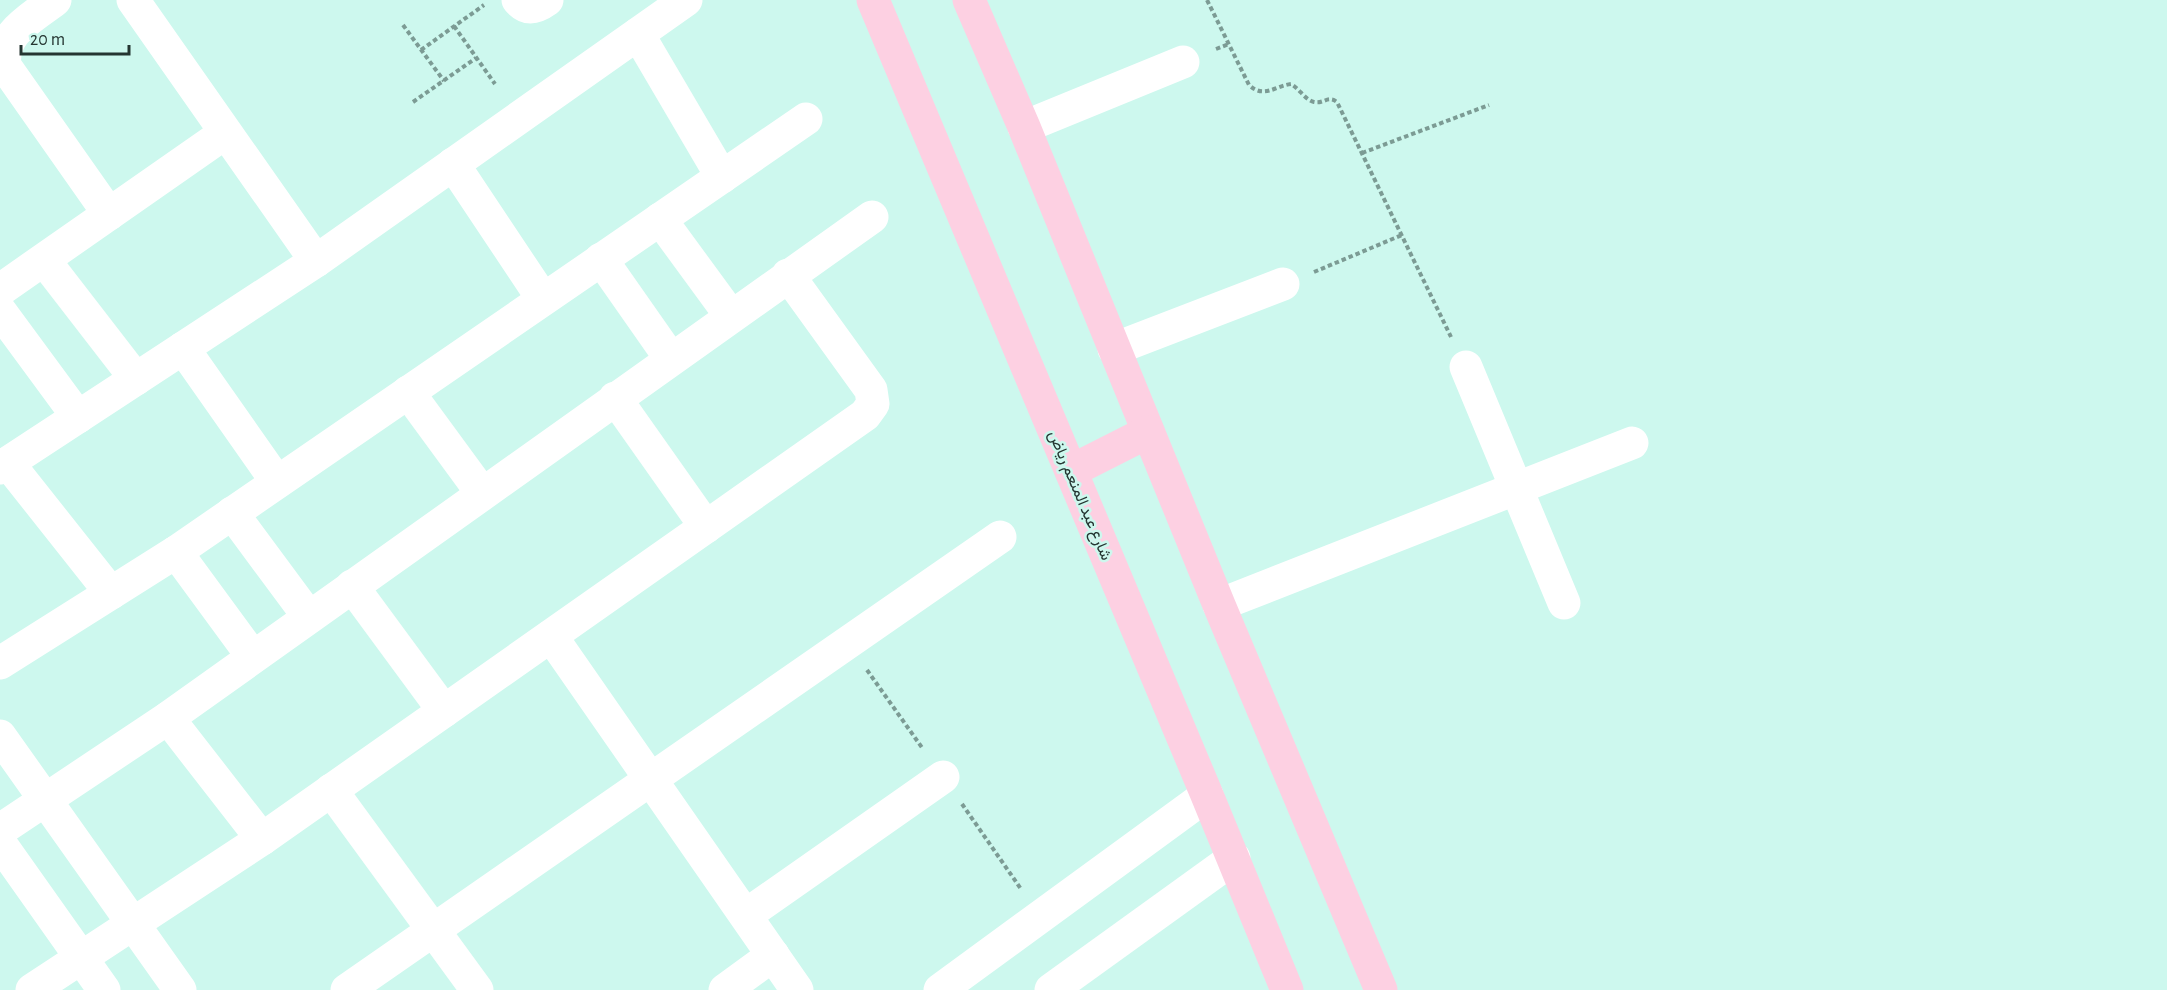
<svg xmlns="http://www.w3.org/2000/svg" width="2167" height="990" viewBox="0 0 2167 990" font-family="'Alegreya Sans',Vazirmatn,sans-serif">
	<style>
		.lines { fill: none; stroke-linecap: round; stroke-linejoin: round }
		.path { stroke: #7c9b94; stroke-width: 4; stroke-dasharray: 4.5 3; stroke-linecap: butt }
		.minor { stroke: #fff; stroke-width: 33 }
		.major { stroke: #fdd0e2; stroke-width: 33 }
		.labels { text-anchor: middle; stroke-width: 5; stroke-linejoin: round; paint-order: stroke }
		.street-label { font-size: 16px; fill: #243531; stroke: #cdf8ee }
	</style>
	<rect width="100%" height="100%" fill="#cdf8ee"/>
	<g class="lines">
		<g class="path">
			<path d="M1207 0 1249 85C1264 99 1275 86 1291 84 1300 89 1305 100 1314 102 1324 104 1328 95 1337 102L1451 337"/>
			<path d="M403 25 444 81"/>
			<path d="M454 26 495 84"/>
			<path d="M1216 49 1229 44"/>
			<path d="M421 50 484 5"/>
			<path d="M413 102 476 58"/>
			<path d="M1362 153 1489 105"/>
			<path d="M1314 272 1402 235"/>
			<path d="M867 670 923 749"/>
			<path d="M962 804 1021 889"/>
		</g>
		<g class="minor">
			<path d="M55 0C32 18 0 33 5 66L109 214"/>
			<path d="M133 0 316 261"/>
			<path d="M518 0C528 11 536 8 547 0"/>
			<path d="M638 34 722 177"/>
			<path d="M1024 127 1183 62"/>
			<path d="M453 164 543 299"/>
			<path d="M660 219 731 316"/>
			<path d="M601 259 671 359"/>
			<path d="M44 260 136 379"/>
			<path d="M0 290 225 133"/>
			<path d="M0 311 78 417"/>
			<path d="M183 348 277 482"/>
			<path d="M1114 349 1283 284"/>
			<path d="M1466 367 1564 603"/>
			<path d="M408 392 482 493"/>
			<path d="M615 398 706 527"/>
			<path d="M8 463 111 593"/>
			<path d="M0 468 316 261 686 0"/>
			<path d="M232 513 309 617"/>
			<path d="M176 552 253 657"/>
			<path d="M352 586 444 711"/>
			<path d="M1219 605 1632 443"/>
			<path d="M551 636 797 990"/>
			<path d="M0 663 176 552 806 119"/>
			<path d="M168 718 262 839"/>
			<path d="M0 736 180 990"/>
			<path d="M331 790 477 990"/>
			<path d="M0 830 168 718 872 217"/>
			<path d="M0 843 104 990"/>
			<path d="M746 915 943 777"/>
			<path d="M32 990 262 839 865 415 873 404 871 390 788 275"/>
			<path d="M347 990 1000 537"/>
			<path d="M725 990 773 955"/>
			<path d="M940 990 1207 795"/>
			<path d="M1051 990 1234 858"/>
		</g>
		<g class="major">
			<path d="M873 0 1207 795 1287 990"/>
			<path d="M969 0 1024 127 1219 605 1381 990"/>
			<path d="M1071 471 1148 432"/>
		</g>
	</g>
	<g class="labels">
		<g class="street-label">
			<text transform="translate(1081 495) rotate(67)" y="6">شارع عبد المنعم رياض</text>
		</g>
	</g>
	<path d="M21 45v9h108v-9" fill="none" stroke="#243531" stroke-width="3"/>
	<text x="30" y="45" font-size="18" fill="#243531" stroke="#cdf8ee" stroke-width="4.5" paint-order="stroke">20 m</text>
</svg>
